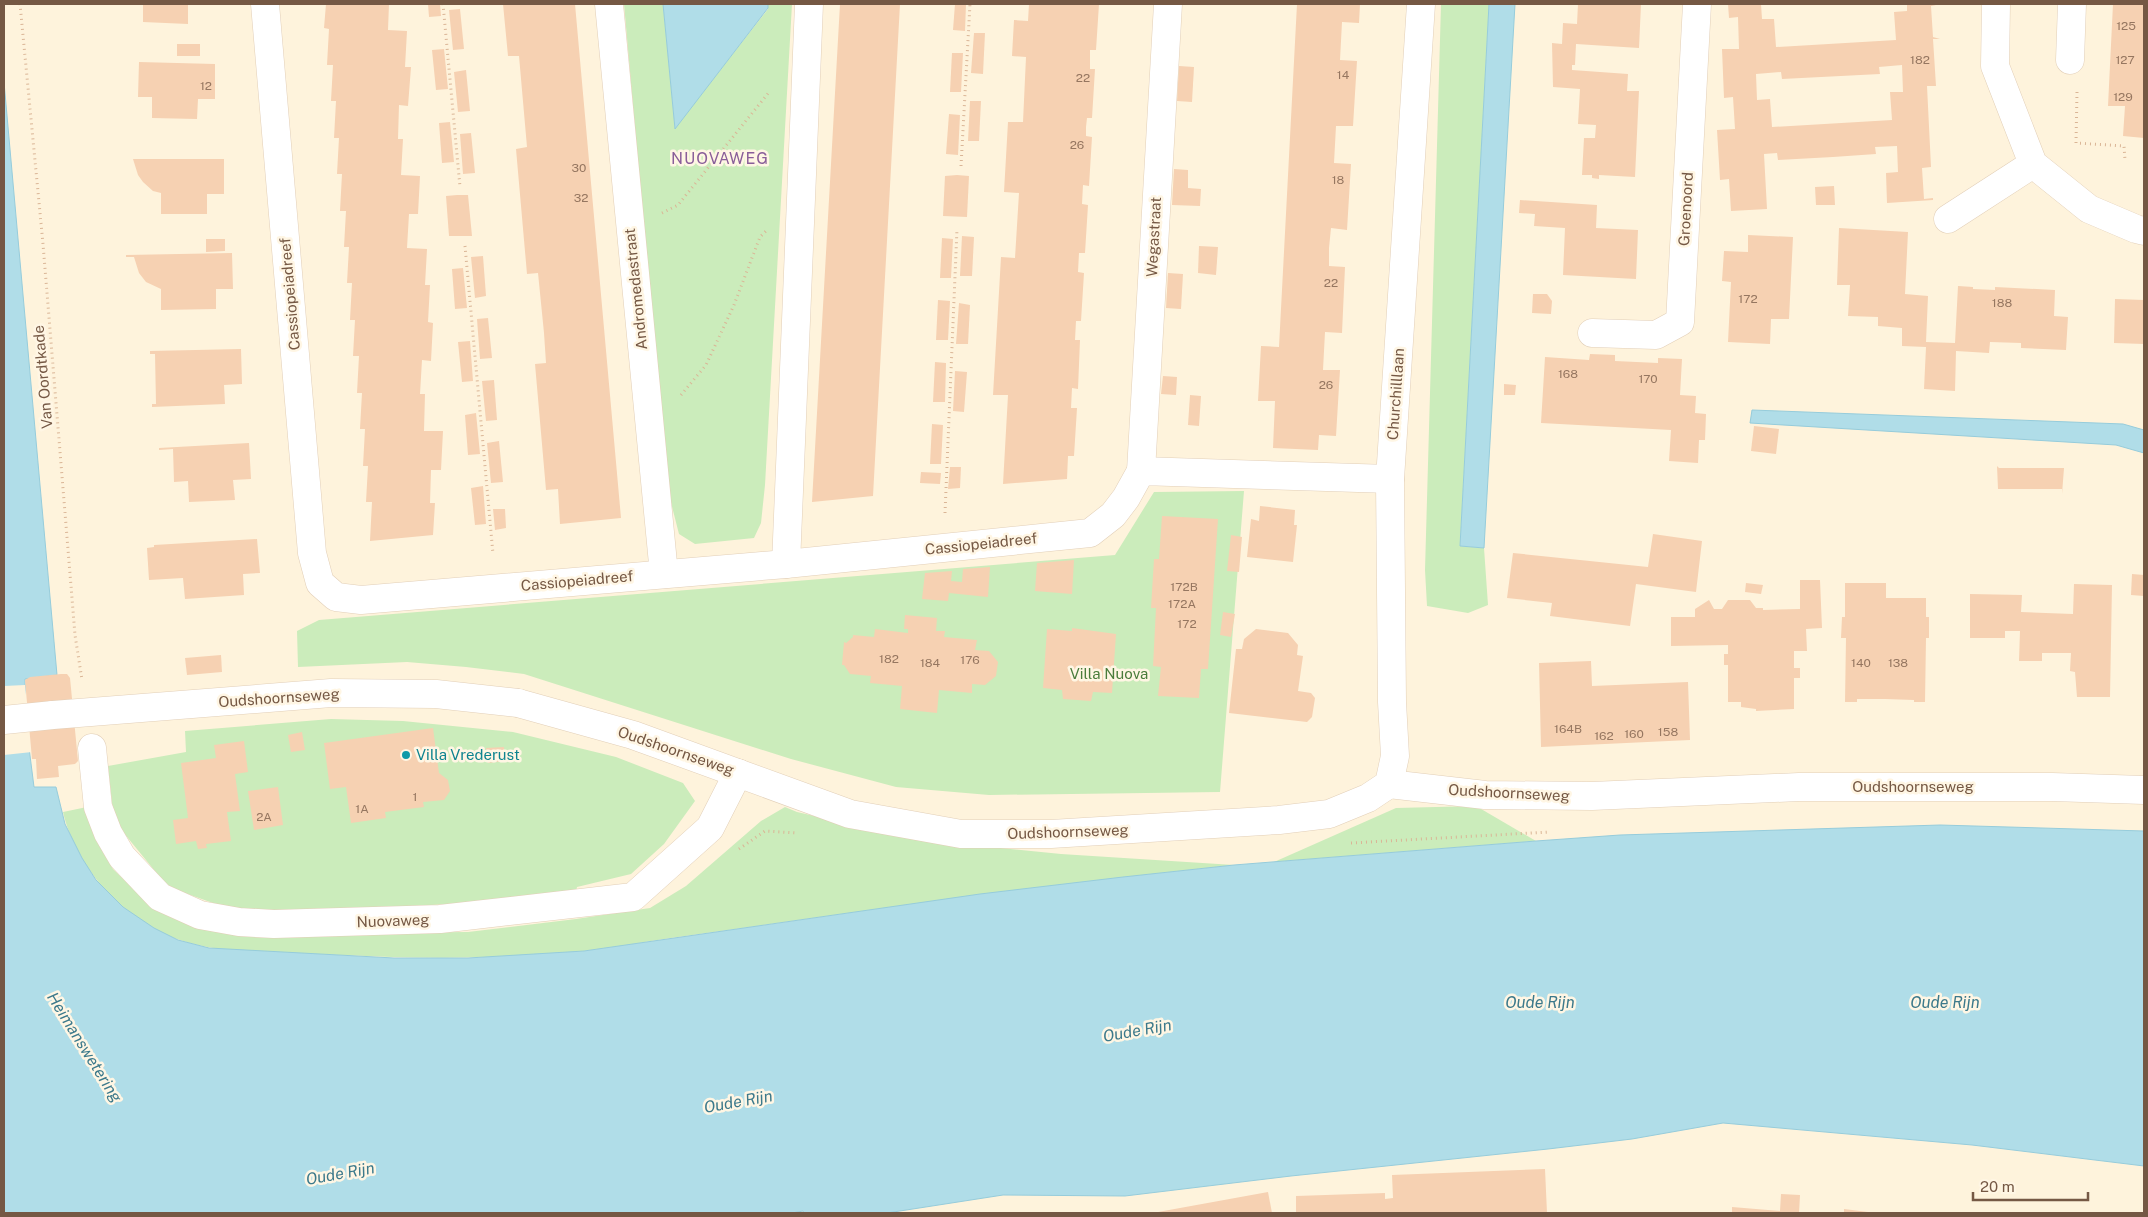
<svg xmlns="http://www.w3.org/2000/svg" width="2148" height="1217" viewBox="0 0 2148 1217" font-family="'Public Sans',sans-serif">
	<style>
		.green { fill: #cbecbb }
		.water { fill: #b0dde8; stroke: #96ccdb }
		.pier { fill: #fef3dc }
		.building { fill: #f6d1b2; fill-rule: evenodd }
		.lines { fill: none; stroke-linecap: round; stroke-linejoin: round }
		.minor-casing { stroke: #e2cfb8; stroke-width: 29 }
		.tertiary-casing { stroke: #e2cfb8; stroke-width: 29 }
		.path { stroke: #dab596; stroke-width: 3; stroke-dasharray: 1 4; stroke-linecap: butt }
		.minor { stroke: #fff; stroke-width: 28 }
		.tertiary { stroke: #fff; stroke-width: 28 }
		.tertiary-bridge-casing { stroke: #e2cfb8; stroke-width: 29; stroke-linecap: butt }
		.tertiary-bridge { stroke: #fff; stroke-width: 28 }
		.culture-dot { fill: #0f9aa8; stroke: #fff6e4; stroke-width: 2 }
		.labels { text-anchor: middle; stroke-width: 5; stroke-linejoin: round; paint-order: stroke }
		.number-label { font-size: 12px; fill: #957660 }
		.street-label { font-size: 15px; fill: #755844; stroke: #fff6e4 }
		.park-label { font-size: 15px; fill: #4a7c3b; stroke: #fff6e4 }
		.culture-label { font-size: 15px; fill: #0d838f; stroke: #fff6e4; text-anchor: start }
		.neighbourhood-label { font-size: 16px; letter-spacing: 1px; fill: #895e99; stroke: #fff6e4 }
		.water-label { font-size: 16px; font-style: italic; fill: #3c798b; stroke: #fff6e4 }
	</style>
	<rect width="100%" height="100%" fill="#fef3dc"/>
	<g class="green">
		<path d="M624 4H663L675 128 768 9V4H792L765 485 761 523 754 538 695 544 679 534 667 487Z"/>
		<path d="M1441 4H1489L1460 546 1484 548 1488 605 1468 613 1427 606 1425 570Z"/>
		<path d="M1244 491 1220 792 989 795 896 787 791 759 524 674 466 667 407 662 298 667 297 631 319 620 1115 555 1154 492Z"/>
		<path d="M331 719 403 721 513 732 616 757 683 783 695 801 664 844 631 874 577 887 575 896 307 913H241L168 887 114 821 108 766 186 752 185 731Z"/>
		<path d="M1476 806 1536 841 1274 862 1396 808Z"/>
		<path d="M87 807 96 837 104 854 113 869 138 893 268 934 468 932 576 919 650 908 686 886 761 821 785 807 797 812 919 840 1061 854 1234 865C1105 879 978 895 850 913 790 921 730 930 671 938 642 942 613 948 584 951 504 959 422 959 341 955 290 953 229 956 180 940 125 922 76 868 63 812Z"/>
	</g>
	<g class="water">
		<path d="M663 4H768V8L675 129Z"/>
		<path d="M1489 4H1515L1484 548 1460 546Z"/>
		<path d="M4 82 57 675 25 679 26 724 34 787H56L65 824 82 858 96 880 123 907 154 928 178 940 209 948 394 958H468L584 951 980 894 1123 877 1234 865 1536 841 1620 835 1940 825 2144 831V1166L1972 1145 1723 1123 1632 1139 1548 1149 1291 1176 1125 1196 1003 1195 887 1213H804L803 1211 792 1213H4Z"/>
		<path d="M1752 410 2123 424 2144 430V453L2116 445 1750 423Z"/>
	</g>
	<path class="pier" d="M25 685 32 752 4 755V686Z"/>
	<g class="building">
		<path d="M143 4H188V24L143 22Z"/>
		<path d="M326 4H389L388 30 407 31 405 67H411L408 106 399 105 398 139H403L401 175 420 176 418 214H409L407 248 427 249 425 285H430L428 322 433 323 431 361 422 360 420 394H425L424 431H443L441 470H431L430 503H435L433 535 370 541 372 502H366L368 466H363L365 429H360L362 393H357L359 356H353L355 320H350L352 283H347L349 247H344L346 211H340L342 174H337L339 138H334L336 101H331L333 65H327L329 29 324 28Z"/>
		<path d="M428 4H440L441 16 429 17Z"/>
		<path d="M503 4H575L621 518 560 524 558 489 546 490 535 364 546 363 544 333 538 273 527 274 516 149 527 147 519 56H508Z"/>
		<path d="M840 4H900L876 441 873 496 812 502Z"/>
		<path d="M955 4H966L965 31 953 30Z"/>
		<path d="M1029 4H1099L1096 50H1090V69H1095L1092 118H1087L1086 127V136L1092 137 1089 186 1083 185 1082 204 1088 205 1085 253H1079L1078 272 1084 273 1081 321H1076L1075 340H1080L1078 389 1072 388 1071 408H1077L1074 456H1068L1067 479 1003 484 1008 395H993L999 292 1001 257 1015 258 1019 193 1004 192 1008 122H1023L1026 57 1012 56 1014 20 1028 21Z"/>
		<path d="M1297 4H1360L1359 23 1342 22 1340 60 1357 61 1353 126H1336L1334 163 1351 164 1347 230 1331 228 1329 248V266L1345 267 1342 333 1325 332 1323 370H1340L1336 436 1319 435 1318 450 1273 448 1275 401H1258L1261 346 1279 347Z"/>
		<path d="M1578 4H1641L1639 48 1576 44 1575 65H1572V70L1628 74 1627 91H1639L1635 177 1599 175V179L1592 178V175H1582L1584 138H1595L1596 125 1578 124 1580 89 1553 87 1552 43 1562 44 1563 23 1577 24Z"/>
		<path d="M1728 4H1761L1762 19H1774L1776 47 1896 40 1894 12 1907 11V4H1941L1931 6 1933 37 1940 39H1933L1936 86H1927L1931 167 1922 168 1924 199 1933 198V200L1887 203 1886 173 1898 172 1897 146 1875 147 1876 154 1833 157 1778 160 1777 153 1764 154 1767 209 1731 211 1729 179 1720 180 1717 130 1735 129 1733 97 1724 98 1722 49H1739L1738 17 1729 18ZM1902 65 1903 92H1890L1892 120 1772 127 1770 99 1757 100 1756 74 1781 72 1782 79 1880 74 1879 67Z"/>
		<path d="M2113 4H2144V138L2123 136 2125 106H2108Z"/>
		<path d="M460 9 464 49 453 50 449 10Z"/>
		<path d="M974 33H985L983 74 971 73Z"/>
		<rect x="177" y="44" width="23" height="12"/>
		<path d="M444 49 448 89 436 90 432 50Z"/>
		<path d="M952 53H963L961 92H950Z"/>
		<path d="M139 62 215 64V99H198L197 119 152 118V97H138Z"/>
		<path d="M1179 66 1194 67 1192 102 1177 101Z"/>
		<path d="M466 70 470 111 458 112 454 72Z"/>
		<path d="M970 101H981L979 141H968Z"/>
		<path d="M949 114 960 115 958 155 946 154Z"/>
		<path d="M450 122 454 162 442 163 439 123Z"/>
		<path d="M471 133 475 173 463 174 460 134Z"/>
		<path d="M133 159H224V194H207V214H161V193L153 191 143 182 138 175Z"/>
		<path d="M1174 169 1188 170V188L1201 189 1200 206 1172 205Z"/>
		<path d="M957 175 969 176 967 217 943 216 945 176Z"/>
		<path d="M1834 186 1835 205H1816L1815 187Z"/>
		<path d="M457 195H468L472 236H449L446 196Z"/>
		<path d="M1520 200 1597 205 1596 228 1638 230 1636 279 1563 275 1565 228 1534 226 1535 214 1519 213Z"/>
		<path d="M1839 228 1908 232 1905 294 1928 296 1926 342 1955 343 1958 286 1973 287V289L1995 290V287L2055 290 2054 316 2068 317 2066 350 2021 348V343L1990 342 1989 353 1956 351 1955 391 1924 389 1926 347 1902 346V328L1878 326V317L1848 316 1850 285H1837Z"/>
		<path d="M1748 235 1793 237 1789 319H1771L1770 344 1728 342 1731 282 1722 281 1724 251 1748 252Z"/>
		<path d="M962 236 974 237 972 276H960Z"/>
		<path d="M942 238 953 239 951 278H940Z"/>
		<path d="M206 239H225V251L206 252Z"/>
		<path d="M1199 246 1218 247 1216 275 1198 273Z"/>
		<path d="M232 253 233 289H216V309L161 310V289L146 282 139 273 134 257H126V255Z"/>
		<path d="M483 256 486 296 475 298 471 257Z"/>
		<path d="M463 268 467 308 455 309 452 269Z"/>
		<path d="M1168 273 1183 274 1181 309 1166 308Z"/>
		<path d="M1533 294H1547L1552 301 1551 314 1532 313Z"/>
		<path d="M2115 299 2144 300V344L2114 343Z"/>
		<path d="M938 300 950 301 948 340H936Z"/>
		<path d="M959 303 970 305 968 344H956Z"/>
		<path d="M488 318 492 358 480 359 477 319Z"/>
		<path d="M470 341 473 381 462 382 458 342Z"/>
		<path d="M241 349 242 384 224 385 225 404 152 407V404H156L155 354H150V351Z"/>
		<path d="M1590 354 1615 355V361L1658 363V358L1682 359 1680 395 1696 396 1695 413 1706 414 1705 440H1699L1698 463 1669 461 1671 430 1541 423 1545 357 1589 360Z"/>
		<path d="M935 362 946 363 945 402H933Z"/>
		<path d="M955 371 967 372 964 412 953 411Z"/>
		<path d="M1163 376 1177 377 1176 395 1161 394Z"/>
		<path d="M494 380 497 420 486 421 482 381Z"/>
		<path d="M1504 384 1516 385 1515 395H1504Z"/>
		<path d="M1190 395 1201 396 1199 426 1188 425Z"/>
		<path d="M476 413 480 454 468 455 465 415Z"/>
		<path d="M932 424 943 425 941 464H930Z"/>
		<path d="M1754 426 1779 429 1776 454 1751 451Z"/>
		<path d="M499 441 503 482 491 483 487 443Z"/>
		<path d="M249 443 251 479 233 480 235 500 189 502 188 481 174 482 173 449 159 450V448Z"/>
		<path d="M1997 466 1999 468H2064L2062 494V489H1998Z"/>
		<path d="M950 467H961L960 488 948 489Z"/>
		<path d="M921 472 941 473 940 484 920 483Z"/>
		<path d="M483 486 486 524 475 525 471 488Z"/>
		<path d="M1260 506 1295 510 1294 525H1297L1293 562 1247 557 1251 519 1259 521Z"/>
		<path d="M493 509H505L506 528 495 530Z"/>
		<path d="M1162 516 1218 519 1208 669H1201L1199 698 1158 696 1161 667 1153 666 1156 608H1151L1154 559H1159Z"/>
		<path d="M1653 534 1702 541 1696 592 1636 584 1630 626 1550 616 1552 603 1507 598 1513 553 1648 567Z"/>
		<path d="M1231 535 1242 537 1239 572 1227 571Z"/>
		<path d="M257 539 260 573 243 574 244 595 185 599 183 578 149 580 147 548 154 547V545Z"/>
		<path d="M1074 560 1072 594 1035 591 1037 563Z"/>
		<path d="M990 567 988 597 949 593 948 601 922 599 925 573 952 571 951 581 962 582 963 569Z"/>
		<path d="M2132 574 2144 575V596L2131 595Z"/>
		<path d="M1800 580H1820L1822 628 1806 629 1807 651H1794V668H1800V678H1794V709L1756 711V709L1741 707V702H1728V665H1724V654H1728V645L1671 646V617H1695V609L1709 600 1714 609H1722L1728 600H1750L1756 608H1763V610L1800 609Z"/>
		<path d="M1746 583 1763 585 1761 594 1745 592Z"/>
		<path d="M1845 583H1886V598H1926V617H1929V638H1926L1925 702H1914V700L1885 699H1857V702H1845L1846 638H1841L1842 617H1845Z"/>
		<path d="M2074 584 2112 585 2110 697H2077L2075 672 2070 671 2071 653H2042V661H2019L2020 631H2005V638H1970V594L2022 595 2021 612 2073 614Z"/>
		<path d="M1223 612 1235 614 1231 637 1220 635Z"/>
		<path d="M905 615 937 618 936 631H945L944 637 977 640 975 650 989 651 998 662 996 676 985 685 972 684V693L939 690 937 713 900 709 902 686 870 683 871 676 850 674 844 665H842L844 642 846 643 853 637V635L874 637 875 629 908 633V629H904Z"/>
		<path d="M1072 628 1116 634 1112 693 1093 692 1091 701 1063 699 1062 690 1043 688 1047 629 1072 631Z"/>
		<path d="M1256 629 1288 633 1298 645 1297 655 1303 656 1298 691 1311 693 1315 698 1312 717 1307 722 1229 713 1236 649H1242L1244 639Z"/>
		<path d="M221 655 222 672 187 675 185 658Z"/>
		<path d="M1591 661 1592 686 1688 682 1690 740 1541 747 1539 663Z"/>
		<path d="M61 674H67L70 678 78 761 75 764 58 766 59 777 37 779 36 759H32L25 680 30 677Z"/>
		<path d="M433 728 439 773 448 780 450 791 444 800 423 802 424 807 385 812 386 818 351 823 346 787 330 789 324 743Z"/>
		<path d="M302 732 305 750 291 752 288 735Z"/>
		<path d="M244 741 248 772 235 774 240 811 227 812 231 841 206 844 207 848 198 849 196 841 176 844 173 820 188 818 181 763 216 758 214 745Z"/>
		<path d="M504 747 505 761 488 763 486 748Z"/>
		<path d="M278 787 283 825 254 830 248 791Z"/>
		<path d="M1545 1169 1547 1213H1296V1196L1385 1193V1199L1393 1198 1392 1175Z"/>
		<path d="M1268 1192 1272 1213H1158V1212Z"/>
		<path d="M1781 1194 1800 1195 1799 1213H1732V1207L1780 1211Z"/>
		<path d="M1844 1209 1868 1212V1213H1844Z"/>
	</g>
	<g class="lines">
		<defs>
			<g id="minor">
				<path d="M265 4 312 553 320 583 336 597 361 600 786 564 1090 533 1113 515 1126 498 1141 471 1390 479"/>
				<path d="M609 4 664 574"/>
				<path d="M1996 4 1995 66 2033 164 2089 209 2136 229 2144 231"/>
				<path d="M2070 60 2072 4"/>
				<path d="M1948 219 2033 164"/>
				<path d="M1592 333 1656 335 1680 322 1697 4"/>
				<path d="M1141 471 1168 4"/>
				<path d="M786 564 809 4"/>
				<path d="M92 748 98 807 108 833 122 857 160 897 200 915 239 922 274 924 440 919 633 897 710 828 738 773"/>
				<path d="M1389 784 1485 795 1592 796 1799 787H2052L2144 790"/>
			</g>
			<g id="tertiary">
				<path d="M518 703 633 735 850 814 961 834H1051L1279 820 1329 814 1368 798 1389 784 1395 756 1392 702 1390 479 1421 4"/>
				<path d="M4 720 53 715"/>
			</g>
		</defs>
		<use href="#minor" class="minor-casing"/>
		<use href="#tertiary" class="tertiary-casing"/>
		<g class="path">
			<path d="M20 4 43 244 75 635 82 680"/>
			<path d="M443 4 460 187"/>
			<path d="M2077 92 2076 143 2124 146 2125 160"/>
			<path d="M961 166 970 4"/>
			<path d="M662 213 678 205 770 91"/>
			<path d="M465 246 493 554"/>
			<path d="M681 395 706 365 734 305 760 237 766 231"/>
			<path d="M945 513 957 229"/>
			<path d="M1351 843 1549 832"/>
			<path d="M739 849 765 831 797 833"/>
		</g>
		<use href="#minor" class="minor"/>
		<use href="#tertiary" class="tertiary"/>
		<defs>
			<path id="tertiary-bridge" d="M53 715 331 693 436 694 518 703"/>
		</defs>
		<use href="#tertiary-bridge" class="tertiary-bridge-casing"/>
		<use href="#tertiary-bridge" class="tertiary-bridge"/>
	</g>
	<circle class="culture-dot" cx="406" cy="755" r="5"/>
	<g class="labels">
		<g class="number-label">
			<text x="2126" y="30">125</text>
			<text x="1920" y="64">182</text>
			<text x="2125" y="64">127</text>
			<text x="1343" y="79">14</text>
			<text x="1083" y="82">22</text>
			<text x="206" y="90">12</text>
			<text x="2123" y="101">129</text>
			<text x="1077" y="149">26</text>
			<text x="579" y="172">30</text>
			<text x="1338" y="184">18</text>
			<text x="581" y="202">32</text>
			<text x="1331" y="287">22</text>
			<text x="1748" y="303">172</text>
			<text x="2002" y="307">188</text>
			<text x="1568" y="378">168</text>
			<text x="1648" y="383">170</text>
			<text x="1326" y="389">26</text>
			<text x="1184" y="591">172B</text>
			<text x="1182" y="608">172A</text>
			<text x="1187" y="628">172</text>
			<text x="889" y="663">182</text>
			<text x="970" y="664">176</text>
			<text x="930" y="667">184</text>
			<text x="1861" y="667">140</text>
			<text x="1898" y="667">138</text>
			<text x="1568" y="733">164B</text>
			<text x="1668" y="736">158</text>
			<text x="1634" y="738">160</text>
			<text x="1604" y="740">162</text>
			<text x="415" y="801">1</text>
			<text x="362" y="813">1A</text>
			<text x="264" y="821">2A</text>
		</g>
		<g class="street-label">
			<text transform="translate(1686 209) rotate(-87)" y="5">Groenoord</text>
			<text transform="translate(1154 237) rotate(-87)" y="5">Wegastraat</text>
			<text transform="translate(636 289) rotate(-96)" y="5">Andromedastraat</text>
			<text transform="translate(290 294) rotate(-95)" y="5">Cassiopeiadreef</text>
			<text transform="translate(43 377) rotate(-95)" y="5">Van Oordtkade</text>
			<text transform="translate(1396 394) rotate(-86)" y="5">Churchilllaan</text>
			<text transform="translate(981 544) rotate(-6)" y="5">Cassiopeiadreef</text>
			<text transform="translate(577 581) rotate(-5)" y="5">Cassiopeiadreef</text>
			<text transform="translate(279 698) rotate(-4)" y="5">Oudshoornseweg</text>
			<text transform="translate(676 751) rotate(19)" y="5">Oudshoornseweg</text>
			<text x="1913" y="792">Oudshoornseweg</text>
			<text transform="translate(1509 793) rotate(3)" y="5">Oudshoornseweg</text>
			<text transform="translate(1068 832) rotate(-2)" y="5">Oudshoornseweg</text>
			<text transform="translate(393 921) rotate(-2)" y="5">Nuovaweg</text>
		</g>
		<g class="park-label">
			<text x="1109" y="679">Villa Nuova</text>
		</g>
		<g class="culture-label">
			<text x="416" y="760">Villa Vrederust</text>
		</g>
		<g class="neighbourhood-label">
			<text x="720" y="164">NUOVAWEG</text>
		</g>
		<g class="water-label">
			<text x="1540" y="1008">Oude Rijn</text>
			<text x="1945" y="1008">Oude Rijn</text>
			<text transform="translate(1137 1030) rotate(-10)" y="6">Oude Rijn</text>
			<text transform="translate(85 1047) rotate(58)" y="6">Heimanswetering</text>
			<text transform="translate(738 1101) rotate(-10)" y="6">Oude Rijn</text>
			<text transform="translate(340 1173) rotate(-10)" y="6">Oude Rijn</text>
		</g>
	</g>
	<rect width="2148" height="1217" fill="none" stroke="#755844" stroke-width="10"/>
	<path d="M1973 1192v8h115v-8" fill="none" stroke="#755844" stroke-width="2.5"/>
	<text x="1980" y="1192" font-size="15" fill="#755844" stroke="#fff6e4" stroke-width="4" paint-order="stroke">20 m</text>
</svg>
